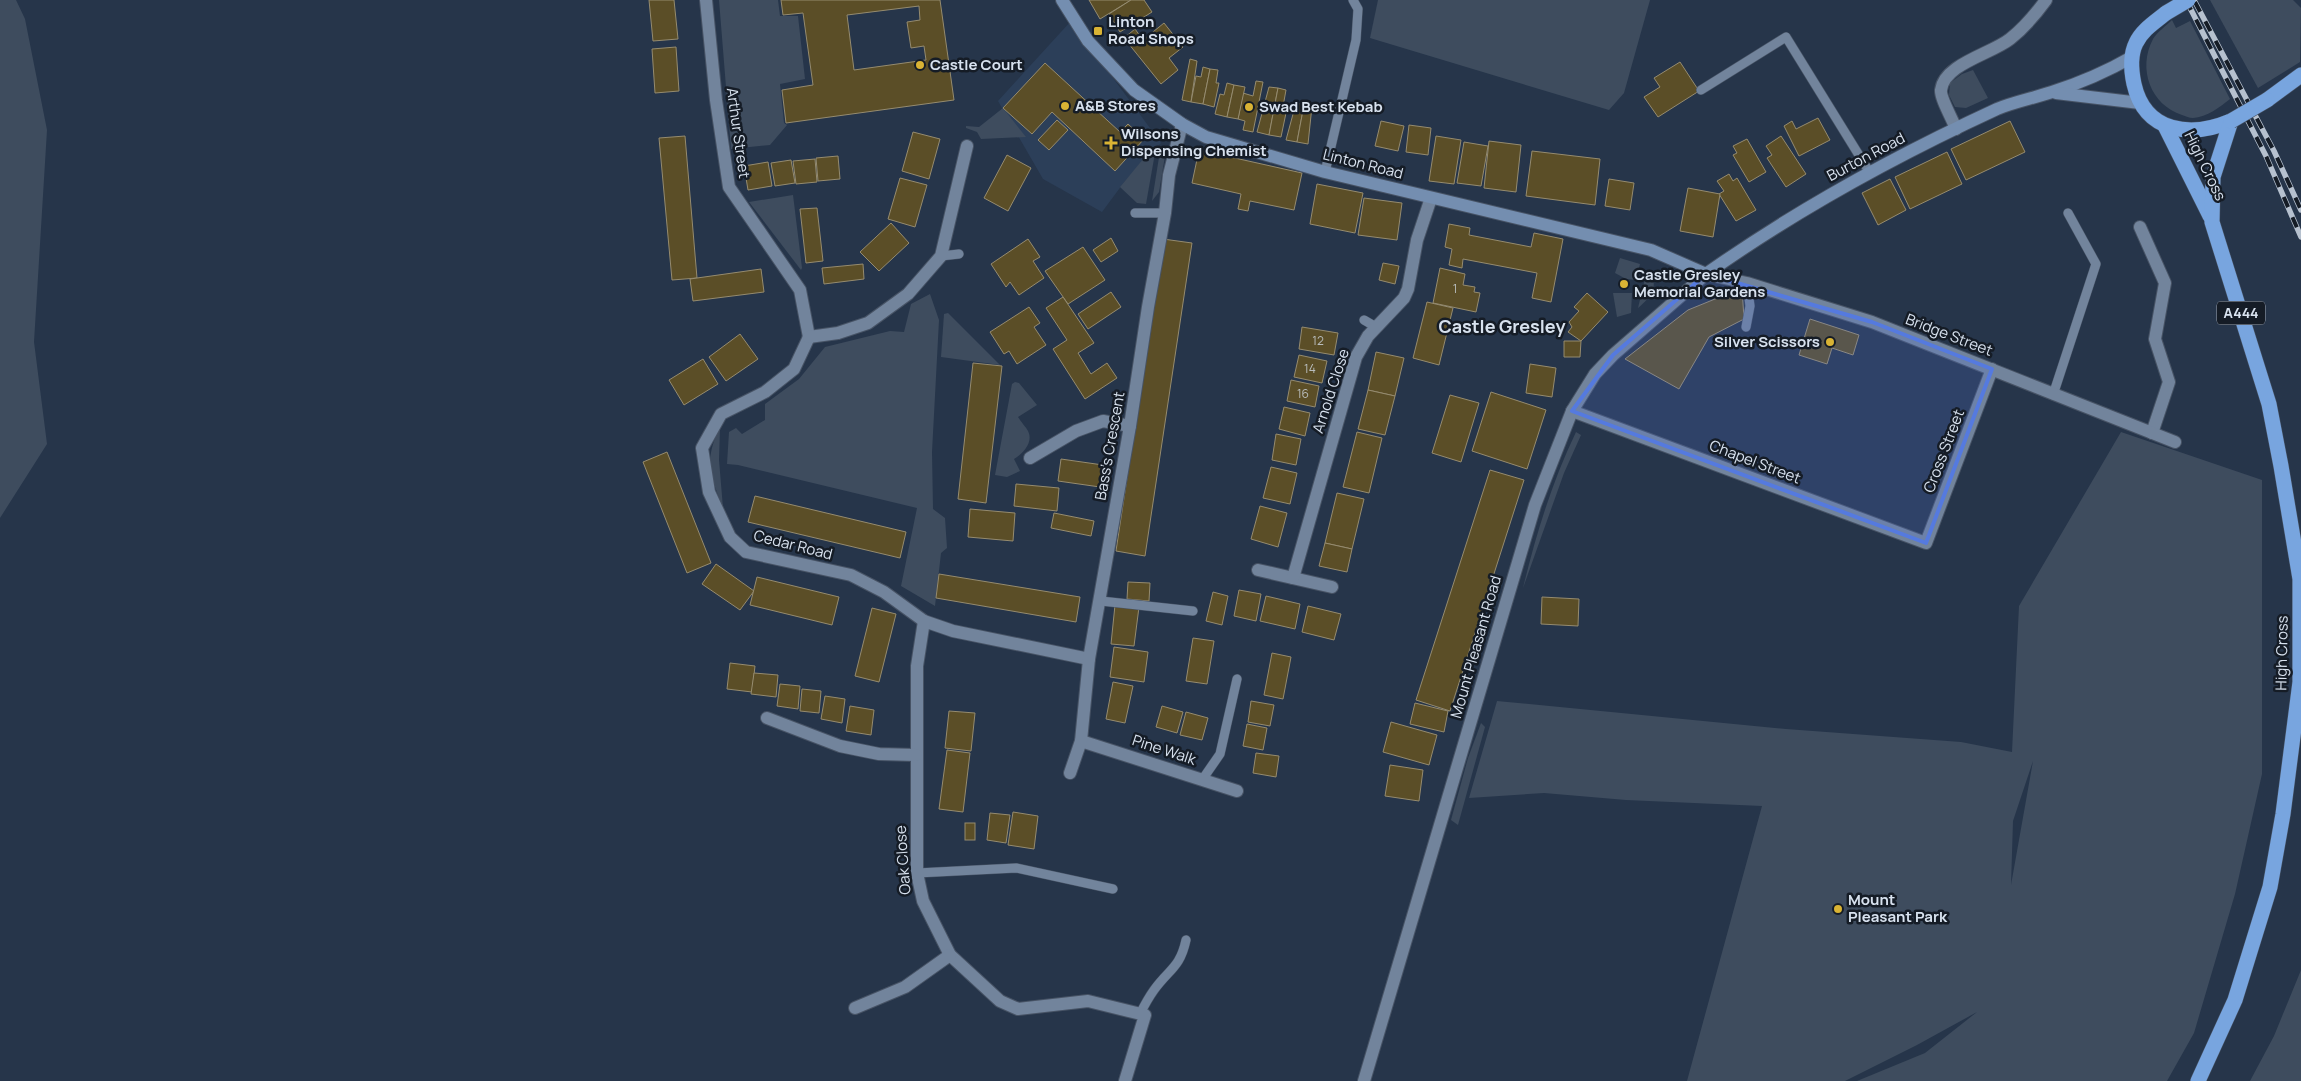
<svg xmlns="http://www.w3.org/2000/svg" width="2301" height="1081" viewBox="0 0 2301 1081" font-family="Manrope,sans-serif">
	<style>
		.built { fill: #2c3f59 }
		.green { fill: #3e4c5e; fill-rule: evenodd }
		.building { fill: #5b4e27; stroke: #958b6f; fill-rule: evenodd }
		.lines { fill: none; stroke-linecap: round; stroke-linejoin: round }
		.lane-casing { stroke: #475365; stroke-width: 10 }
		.street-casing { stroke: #475365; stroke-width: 14 }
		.secondary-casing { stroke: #475365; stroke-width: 14 }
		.highway-casing { stroke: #475365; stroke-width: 16 }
		.lane { stroke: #72849c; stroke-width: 9 }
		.street { stroke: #72849c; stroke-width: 12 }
		.secondary { stroke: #748eb0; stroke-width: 12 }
		.highway { stroke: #78a5df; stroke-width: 15 }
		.rail-casing { stroke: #b6c1cf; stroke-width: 5.5 }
		.rail { stroke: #151c26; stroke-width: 4; stroke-dasharray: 11; stroke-linecap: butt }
		.highway-bridge-casing { stroke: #475365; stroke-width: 16; stroke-linecap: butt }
		.highway-bridge { stroke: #78a5df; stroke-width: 15 }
		.marked { fill: #557adf; fill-opacity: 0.2; stroke: #557adf; stroke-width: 4; stroke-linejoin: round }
		.poi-dot { fill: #d9b334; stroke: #151c26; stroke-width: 2 }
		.labels { text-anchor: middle; stroke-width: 5; stroke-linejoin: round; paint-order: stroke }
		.number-label { font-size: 12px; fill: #b9bdbd }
		.shield { fill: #151c26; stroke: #9ea7b3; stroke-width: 1 }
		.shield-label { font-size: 14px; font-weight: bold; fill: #d8e2ef }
		.poi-label { font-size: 15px; font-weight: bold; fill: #d8e2ef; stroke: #151c26; text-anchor: start }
		.street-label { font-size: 15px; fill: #d8e2ef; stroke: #151c26 }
		.quarter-label { font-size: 18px; font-weight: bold; fill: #d8e2ef; stroke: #151c26 }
	</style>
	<rect width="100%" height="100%" fill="#26354a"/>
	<path class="built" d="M1071 21 1161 143 1125 181 1102 212 1043 179 998 101Z"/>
	<g class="green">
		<path d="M0 0H16L25 19 47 130 34 342 47 444 0 518Z"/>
		<path d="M719 0H778L780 16H798L805 79 780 84 784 123 787 125 770 145 731 149Z"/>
		<path d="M1378 0H1650L1624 93 1609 110 1370 38Z"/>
		<path d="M2210 0H2293L2301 8 2300 62 2258 88Z"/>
		<path d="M2172 20 2176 28 2190 21 2230 99C2220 107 2207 117 2193 118 2189 118 2186 116 2182 115 2151 105 2137 69 2153 39 2157 32 2166 26 2172 20Z"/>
		<path d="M1973 70 1988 98 1966 108 1955 107 1949 95 1950 83 1962 74Z"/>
		<path d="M1003 108 1026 137 981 139 977 132 966 128V126L979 127Z"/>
		<path d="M1166 150 1159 192 1152 201 1160 151Z"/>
		<path d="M1149 152 1155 153 1146 204 1137 203 1120 187Z"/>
		<path d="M793 195 802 268 801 270 749 202Z"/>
		<path d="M1620 258 1640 264 1636 280 1626 279 1615 273Z"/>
		<path d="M1647 270C1661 285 1651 297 1638 308Z"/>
		<path d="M1613 293H1632L1631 313 1617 317Z"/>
		<path d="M930 294 939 320 932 452 933 509 945 518 947 548 941 553 935 606 901 586 917 508 738 465 727 464 729 432 736 428 742 434 765 420V404L799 379 825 347 890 331 904 332 911 304Z"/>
		<path d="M948 313 1000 365 941 357 944 314Z"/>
		<path d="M1015 382 1019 383 1037 405 1018 417C1021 422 1026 427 1028 431 1034 443 1022 454 1014 459L1020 471 1007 477 995 475 1012 384Z"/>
		<path d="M720 428 719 460 723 508C711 476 703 460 720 428Z"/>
		<path d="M1576 432 1581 435 1564 473 1523 588C1536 534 1552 482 1576 432Z"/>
		<path d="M2121 432 2262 480V774L2235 894 2194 1033 2167 1081H1857L1925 1053 1977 1012 1917 1045 1845 1081H1687L1762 806 1626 800 1544 793 1469 798 1497 701 1786 729 1961 742 2012 752 2019 606ZM2033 761 2011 885 2013 821Z"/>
		<path d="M1481 723 1485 727 1458 825 1451 820 1468 758Z"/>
		<path d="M2301 970V1081H2250L2274 1036Z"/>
	</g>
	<g class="building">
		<path d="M649 0H674L678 39 653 41Z"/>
		<path d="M781 0H940L954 100 786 123 782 90 813 85 803 13 783 15ZM919 6 920 20 907 22 911 48 924 46 926 60 854 70 847 15Z"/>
		<path d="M1089 0H1131L1100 19Z"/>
		<path d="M1131 0H1144L1152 12 1120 32 1109 14Z"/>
		<path d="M1164 23 1183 47 1169 58 1178 70 1161 84 1124 38 1135 29 1143 40Z"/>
		<path d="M676 47 679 91 655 93 652 49Z"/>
		<path d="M1190 59 1197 61 1191 102 1182 100Z"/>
		<path d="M1680 62 1699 91 1658 117 1644 97 1660 87 1654 78Z"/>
		<path d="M1045 63 1120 132 1128 124 1144 139 1115 171 1052 112 1032 134 1003 108Z"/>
		<path d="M1203 67 1210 69 1203 104 1191 102 1196 76 1201 77Z"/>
		<path d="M1210 69 1218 70 1216 83H1219L1214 107 1203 104Z"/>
		<path d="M1256 81 1263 82 1253 132 1243 130 1245 121 1238 119 1243 93 1253 96Z"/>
		<path d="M1227 83 1234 85 1227 117 1215 114 1220 94 1224 95Z"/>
		<path d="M1234 85 1245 87 1238 119 1227 117Z"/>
		<path d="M1269 87 1278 88 1269 135 1257 132Z"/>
		<path d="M1278 88 1286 90 1282 112 1286 113 1281 137 1269 135Z"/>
		<path d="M1296 103 1304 105 1297 142 1286 140Z"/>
		<path d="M1304 105 1312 106 1308 144 1297 142Z"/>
		<path d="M1818 118 1830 140 1799 156 1784 126 1792 121 1796 129Z"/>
		<path d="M1057 120 1068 130 1049 150 1038 140Z"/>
		<path d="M1381 121 1404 126 1398 151 1375 146Z"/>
		<path d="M2010 121 2025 152 1966 180 1951 149Z"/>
		<path d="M1409 125 1431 128 1428 155 1406 152Z"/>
		<path d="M913 132 940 139 929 179 902 171Z"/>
		<path d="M685 136 697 278 672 280 659 138Z"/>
		<path d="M1436 136 1461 140 1454 184 1429 181Z"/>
		<path d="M1781 136 1806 174 1786 187 1767 158 1772 155 1766 146Z"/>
		<path d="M1747 139 1766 172 1749 182 1733 155 1737 153 1733 146Z"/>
		<path d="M1489 141 1521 145 1516 192 1484 188Z"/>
		<path d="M1464 142 1488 146 1481 186 1457 183Z"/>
		<path d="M1199 150 1302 173 1294 210 1250 201 1248 211 1238 209 1241 194 1192 183Z"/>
		<path d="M1532 151 1600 159 1595 205 1526 196Z"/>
		<path d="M1947 152 1962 184 1910 209 1895 177Z"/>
		<path d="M1007 155 1031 168 1008 211 984 198Z"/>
		<path d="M838 156 840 179 818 181 816 158Z"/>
		<path d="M815 159 817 182 796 184 793 161Z"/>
		<path d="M791 160 795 183 775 186 771 163Z"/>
		<path d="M768 162 772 186 748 190 744 166Z"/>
		<path d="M1729 174 1733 181 1737 178 1756 210 1736 221 1719 194 1724 191 1717 181Z"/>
		<path d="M900 178 927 185 915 227 888 219Z"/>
		<path d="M1609 179 1634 183 1630 210 1605 206Z"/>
		<path d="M1890 179 1906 210 1878 225 1862 193Z"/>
		<path d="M1317 184 1363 193 1355 233 1310 224Z"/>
		<path d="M1688 188 1720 194 1713 237 1680 231Z"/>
		<path d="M1364 198 1402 203 1397 240 1358 235Z"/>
		<path d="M817 208 823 261 806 263 800 209Z"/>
		<path d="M891 223 909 243 879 271 860 252Z"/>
		<path d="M1449 224 1470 228 1469 235 1531 247 1534 233 1563 239 1551 302 1532 298 1537 273 1463 259 1462 268 1449 265 1452 249 1445 247Z"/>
		<path d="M1111 238 1118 251 1101 262 1093 250Z"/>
		<path d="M1028 239 1040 257 1033 261 1044 278 1019 295 1010 282 1006 287 991 264Z"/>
		<path d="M1163 239 1192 243 1145 556 1116 551Z"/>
		<path d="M1083 247 1105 280 1068 304 1045 271Z"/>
		<path d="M1383 263 1399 266 1395 284 1379 280Z"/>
		<path d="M863 264 864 279 824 284 822 268Z"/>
		<path d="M1440 268 1465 274 1463 285 1475 287 1474 292 1480 293 1476 312 1433 303Z"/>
		<path d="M761 269 764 292 693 301 690 279Z"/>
		<path d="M1742 288 1744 319 1709 337 1679 389 1625 359 1688 310Z"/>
		<path d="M1111 292 1121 307 1088 329 1078 314Z"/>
		<path d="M1587 293 1608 312 1581 341 1568 332 1572 327 1569 322 1579 311 1574 307Z"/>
		<path d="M1063 297 1094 343 1078 353 1091 374 1107 363 1117 378 1085 399 1053 349 1067 340 1046 308Z"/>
		<path d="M1427 302 1453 308 1439 365 1413 358Z"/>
		<path d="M1029 307 1040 323 1034 327 1046 345 1017 364 1009 351 1004 354 990 332Z"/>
		<path d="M1810 319 1859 335 1853 355 1832 348 1827 364 1799 355Z"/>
		<path d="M1302 327 1338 333 1334 355 1299 349Z"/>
		<path d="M740 334 758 359 726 381 709 357Z"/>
		<path d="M1564 341H1581L1580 357H1564Z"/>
		<path d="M1376 352 1404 358 1395 396 1368 390Z"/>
		<path d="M1299 355 1327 361 1322 383 1294 377Z"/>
		<path d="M703 359 718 384 684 405 669 380Z"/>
		<path d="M973 363 1002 366 986 503 958 499Z"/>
		<path d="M1530 364 1556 368 1552 397 1526 393Z"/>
		<path d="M1291 380 1319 386 1315 407 1287 401Z"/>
		<path d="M1368 390 1395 396 1385 435 1358 429Z"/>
		<path d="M1491 392 1546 410 1527 469 1472 451Z"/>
		<path d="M1450 395 1479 403 1461 462 1432 453Z"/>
		<path d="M1284 407 1310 413 1305 436 1279 429Z"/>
		<path d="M1357 432 1382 438 1369 493 1343 487Z"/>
		<path d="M1276 434 1301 439 1296 465 1272 460Z"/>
		<path d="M667 452 711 563 687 573 643 462Z"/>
		<path d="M1061 459 1103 465 1100 487 1058 481Z"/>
		<path d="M1271 467 1297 473 1290 504 1263 498Z"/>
		<path d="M1490 470 1524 480 1450 711 1416 700Z"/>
		<path d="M1016 484 1059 488 1057 511 1014 506Z"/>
		<path d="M1337 493 1364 499 1352 549 1325 543Z"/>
		<path d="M755 496 906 532 900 558 748 522Z"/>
		<path d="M1260 506 1287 513 1278 547 1251 539Z"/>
		<path d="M970 509 1015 513 1013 541 968 537Z"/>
		<path d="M1054 513 1094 521 1091 536 1051 528Z"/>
		<path d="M1325 543 1352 549 1347 572 1319 566Z"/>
		<path d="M716 564 754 591 740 610 702 584Z"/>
		<path d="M939 574 1080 597 1076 622 936 598Z"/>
		<path d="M757 577 839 597 832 625 750 605Z"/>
		<path d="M1128 582 1150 583 1149 601 1127 599Z"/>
		<path d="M1239 590 1261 594 1256 621 1234 616Z"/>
		<path d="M1213 592 1228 596 1222 625 1206 621Z"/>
		<path d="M1266 596 1300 604 1295 629 1260 621Z"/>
		<path d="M1542 597 1579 599 1578 626 1541 624Z"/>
		<path d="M1115 605 1139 607 1134 646 1111 644Z"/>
		<path d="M1308 606 1341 614 1334 640 1302 632Z"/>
		<path d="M872 608 896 614 879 682 855 676Z"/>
		<path d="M1193 638 1214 641 1207 684 1186 681Z"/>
		<path d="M1114 647 1148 652 1144 682 1110 677Z"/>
		<path d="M1272 653 1291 657 1283 699 1264 695Z"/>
		<path d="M730 663 755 666 752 692 727 689Z"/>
		<path d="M754 673 778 675 776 697 751 694Z"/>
		<path d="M1113 682 1133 686 1125 723 1106 719Z"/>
		<path d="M780 684 800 686 798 709 777 706Z"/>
		<path d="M802 689 821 691 819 713 800 711Z"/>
		<path d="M825 696 845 699 842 723 821 719Z"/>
		<path d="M1251 701 1274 705 1270 726 1248 722Z"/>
		<path d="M1415 703 1448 711 1444 732 1410 724Z"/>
		<path d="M850 706 874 710 871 735 846 731Z"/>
		<path d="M1162 706 1183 712 1177 733 1156 727Z"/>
		<path d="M949 711 975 713 971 751 945 748Z"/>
		<path d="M1186 712 1208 718 1202 740 1180 735Z"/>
		<path d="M1391 722 1437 735 1429 765 1383 752Z"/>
		<path d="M1247 724 1267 728 1263 750 1243 746Z"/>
		<path d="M947 750 970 753 963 812 939 809Z"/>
		<path d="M1256 753 1279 756 1276 777 1253 773Z"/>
		<path d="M1390 765 1423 770 1419 801 1385 796Z"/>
		<path d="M1013 812 1038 816 1034 849 1008 845Z"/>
		<path d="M990 813 1010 815 1006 843 987 840Z"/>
		<rect x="965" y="823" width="10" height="17"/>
	</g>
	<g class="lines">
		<defs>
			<g id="lane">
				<path d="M1701 90 1786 37 1870 173"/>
				<path d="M1325 172 1356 40 1358 9 1353 0"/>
				<path d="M1135 213H1165"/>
				<path d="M941 256 959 254"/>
				<path d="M1364 320 1376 327"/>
				<path d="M1746 327 1750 306 1747 283"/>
				<path d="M2053 395 2096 264 2068 213"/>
				<path d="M1101 601 1193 611"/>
				<path d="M1202 780 1220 754 1237 679"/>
				<path d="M917 873 1016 868 1113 889"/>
				<path d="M1140 1014C1144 1006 1149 997 1154 990 1169 969 1180 968 1186 940"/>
			</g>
			<g id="street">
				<path d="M706 0 716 100 729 187 800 290 809 337"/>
				<path d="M1956 129C1953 120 1940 98 1941 90 1944 64 1991 54 2010 39 2024 28 2035 15 2046 0"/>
				<path d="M2140 227 2165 283 2155 339 2169 382 2152 433"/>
				<path d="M809 337 794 369 765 392 721 414 702 448 709 492 730 537 746 552 851 575 884 592 924 621 953 631 1089 659"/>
				<path d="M809 337 838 333 868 323 908 294 941 256 967 146"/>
				<path d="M1572 411 1926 543 1992 369"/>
				<path d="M1030 458 1076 431 1103 421 1130 426"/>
				<path d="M1258 570 1332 587"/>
				<path d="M1293 578 1356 357 1368 336 1404 298 1408 289 1417 240 1431 198"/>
				<path d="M924 621 917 666V873L923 901 950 955 1000 1001 1018 1009 1088 1001 1145 1015 1125 1081"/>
				<path d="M767 718 840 746 879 754 916 755"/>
				<path d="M1081 741 1237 791"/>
				<path d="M1070 773 1081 741 1089 659 1130 426 1148 307 1165 213 1169 175 1182 124"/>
				<path d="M855 1008 905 987 950 955"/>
				<path d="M1364 1081 1535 505 1572 411 1595 374 1613 355 1706 274 1747 283 1872 322 2175 442"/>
			</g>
			<g id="secondary">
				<path d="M1062 0 1088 41 1134 90 1182 124 1206 137 1325 172 1651 250 1706 274C1798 209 1895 156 1997 109 2014 102 2034 98 2052 92 2080 83 2106 72 2132 57"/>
				<path d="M2056 93 2140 103"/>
			</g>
			<g id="highway">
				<path d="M2166 13C2155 22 2142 30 2136 43 2130 55 2131 70 2134 84 2145 133 2191 138 2231 121"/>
				<path d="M2267 100 2301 75"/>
				<path d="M2165 126 2210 216"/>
				<path d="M2198 1081 2235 1000 2270 887 2283 814 2300 682V579L2281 466 2269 404 2212 222 2213 177 2231 121"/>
			</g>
		</defs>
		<use href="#lane" class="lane-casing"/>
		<use href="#street" class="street-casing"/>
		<use href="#secondary" class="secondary-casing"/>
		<use href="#highway" class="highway-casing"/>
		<use href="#lane" class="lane"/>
		<use href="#street" class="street"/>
		<use href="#secondary" class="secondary"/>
		<use href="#highway" class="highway"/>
		<defs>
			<g id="rail">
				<path d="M2186 0 2266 156 2301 237"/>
				<path d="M2195 2 2274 151 2301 210"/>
			</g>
		</defs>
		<use href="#rail" class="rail-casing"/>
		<use href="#rail" class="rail"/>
		<defs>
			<g id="highway-bridge">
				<path d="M2166 13 2188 0"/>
				<path d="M2231 121 2267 100"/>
			</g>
		</defs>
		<use href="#highway-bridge" class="highway-bridge-casing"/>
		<use href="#highway-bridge" class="highway-bridge"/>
	</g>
	<path class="marked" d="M1706 274 1872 322 1992 369 1926 543 1572 411 1613 355Z"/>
	<g class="poi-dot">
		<rect x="1093" y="26" width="10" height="10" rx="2.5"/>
		<circle cx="920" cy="65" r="5"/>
		<circle cx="1065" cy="106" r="5"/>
		<circle cx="1249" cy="107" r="5"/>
		<path d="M1108.5 135.5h5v5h5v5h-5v5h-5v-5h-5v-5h5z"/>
		<circle cx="1624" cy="284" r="5"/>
		<circle cx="1830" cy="342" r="5"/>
		<circle cx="1838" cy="909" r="5"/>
	</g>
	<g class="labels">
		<g class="number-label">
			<text x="1455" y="293">1</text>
			<text x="1318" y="345">12</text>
			<text x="1310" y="373">14</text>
			<text x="1303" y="398">16</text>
		</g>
		<rect class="shield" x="2217" y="301.5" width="48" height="23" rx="4"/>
		<g class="shield-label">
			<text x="2241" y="318">A444</text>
		</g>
		<g class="poi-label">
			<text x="1108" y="27">Linton<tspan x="1108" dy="17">Road Shops</tspan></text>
			<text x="930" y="70">Castle Court</text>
			<text x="1075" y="111">A&amp;B Stores</text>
			<text x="1259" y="112">Swad Best Kebab</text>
			<text x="1121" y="139">Wilsons<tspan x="1121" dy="17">Dispensing Chemist</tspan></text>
			<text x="1634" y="280">Castle Gresley<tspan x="1634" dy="17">Memorial Gardens</tspan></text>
			<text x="1820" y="347" text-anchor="end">Silver Scissors</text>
			<text x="1848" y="905">Mount<tspan x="1848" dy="17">Pleasant Park</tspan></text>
		</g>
		<g class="street-label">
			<text transform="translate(738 133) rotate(82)" y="5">Arthur Street</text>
			<text transform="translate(1866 157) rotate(-28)" y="5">Burton Road</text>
			<text transform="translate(1363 164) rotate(14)" y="5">Linton Road</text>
			<text transform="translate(2205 166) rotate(64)" y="5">High Cross</text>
			<text transform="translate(1949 335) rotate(21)" y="5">Bridge Street</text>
			<text transform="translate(1331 391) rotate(-72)" y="5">Arnold Close</text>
			<text transform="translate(1110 446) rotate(-80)" y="5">Bass's Crescent</text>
			<text transform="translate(1944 451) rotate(-69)" y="5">Cross Street</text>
			<text transform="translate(1755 462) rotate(21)" y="5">Chapel Street</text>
			<text transform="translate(793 545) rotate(14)" y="5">Cedar Road</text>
			<text transform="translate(1476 647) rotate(-74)" y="5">Mount Pleasant Road</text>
			<text transform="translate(2282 653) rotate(-89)" y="5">High Cross</text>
			<text transform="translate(1164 750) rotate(18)" y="5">Pine Walk</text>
			<text transform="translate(903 860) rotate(-94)" y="5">Oak Close</text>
		</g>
		<g class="quarter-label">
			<text x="1502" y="333">Castle Gresley</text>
		</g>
	</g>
</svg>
